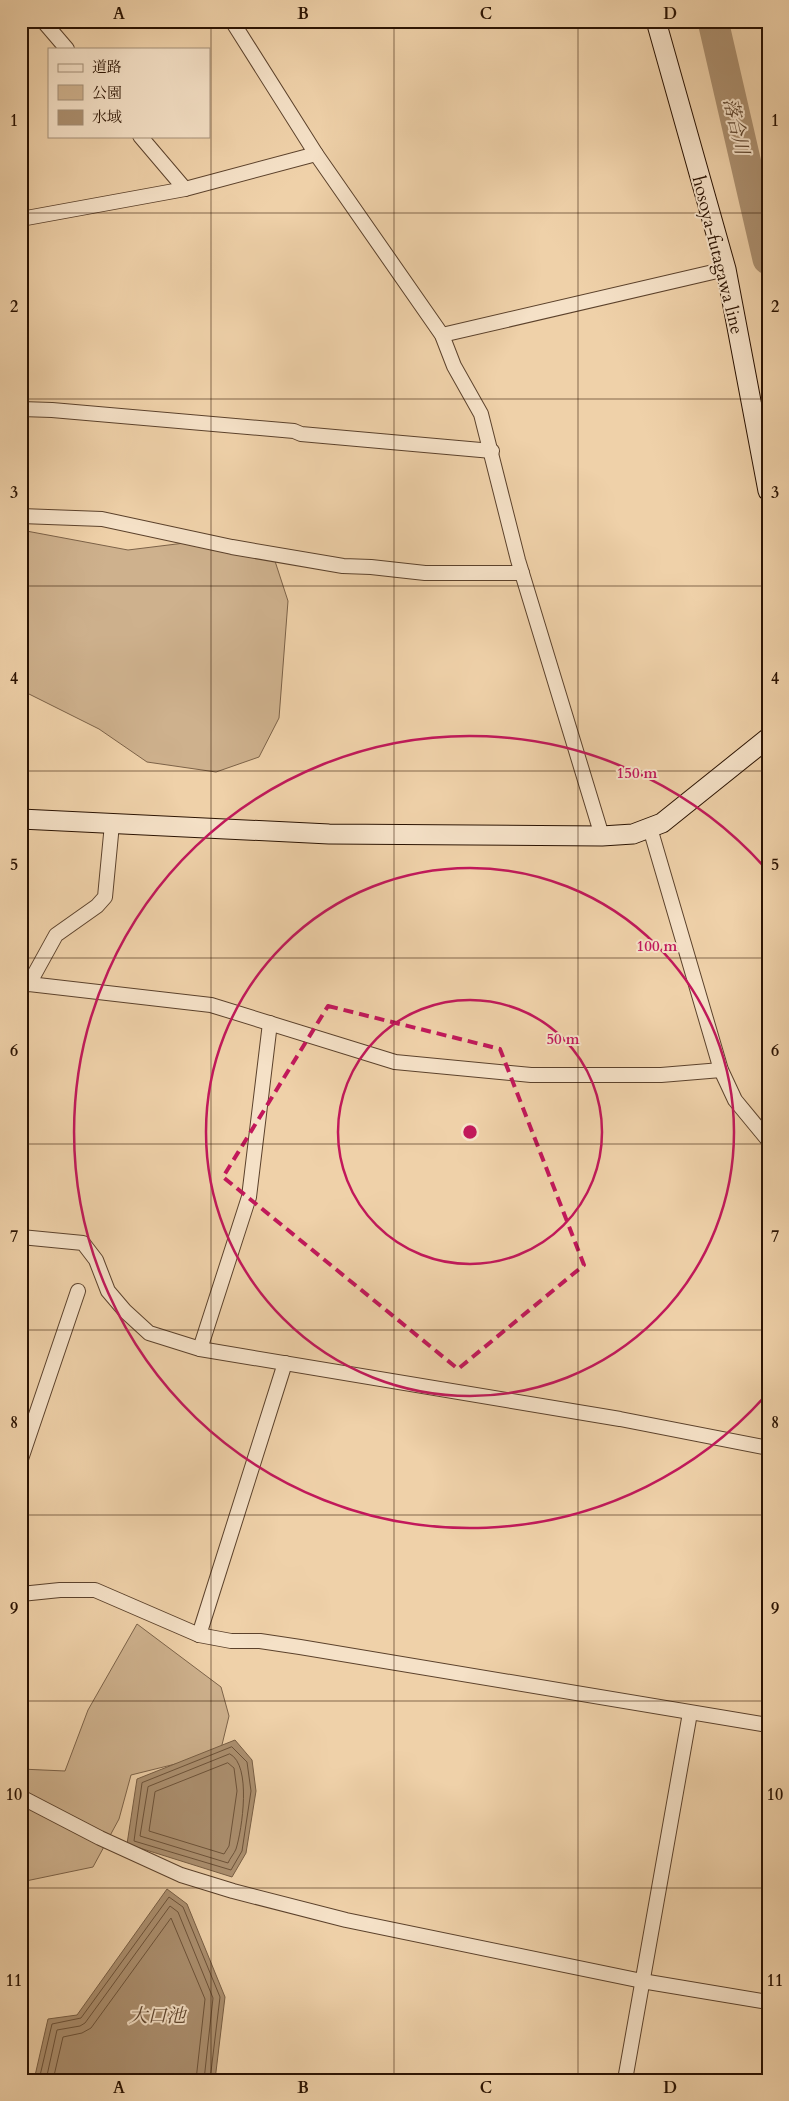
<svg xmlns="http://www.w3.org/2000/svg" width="789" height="2101" viewBox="0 0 789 2101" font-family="Cardo,'Noto Serif JP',serif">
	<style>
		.green { fill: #ceb18d; stroke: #7c6248 }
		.water { fill: #ac9070; stroke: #785e44 }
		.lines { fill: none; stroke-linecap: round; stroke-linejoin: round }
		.shore { stroke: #6c5239; stroke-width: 1 }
		.river { stroke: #ac9070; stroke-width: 31 }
		.street-casing { stroke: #5c422c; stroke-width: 16 }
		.secondary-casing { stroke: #2b1302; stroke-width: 21 }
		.street { stroke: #f5e1c7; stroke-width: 14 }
		.secondary { stroke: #f5e1c7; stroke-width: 19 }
		.marked { fill: none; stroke: #c2185b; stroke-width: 4; stroke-dasharray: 10 6; stroke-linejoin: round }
		.grid { fill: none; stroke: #2b1302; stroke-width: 1; stroke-opacity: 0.55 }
		.ring { fill: none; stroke: #c2185b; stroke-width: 2.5 }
		.labels { text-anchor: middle; stroke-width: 4; stroke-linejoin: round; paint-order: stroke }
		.street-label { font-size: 18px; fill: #2b1302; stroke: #f5e1c7 }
		.water-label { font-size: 19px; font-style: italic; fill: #5f452e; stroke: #f5e1c7 }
		.centre { fill: #c2185b; stroke: #f5e1c7; stroke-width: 2.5 }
		.ring-label { font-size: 15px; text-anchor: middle; font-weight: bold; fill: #c2185b; stroke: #f5e1c7; stroke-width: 4; stroke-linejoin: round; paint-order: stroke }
		.neatline { fill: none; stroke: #2b1302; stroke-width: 2 }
		.grid-label { font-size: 16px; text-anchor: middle; font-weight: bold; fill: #2b1302 }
	</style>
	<rect width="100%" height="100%" fill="#efd1a9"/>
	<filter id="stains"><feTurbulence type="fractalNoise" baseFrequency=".004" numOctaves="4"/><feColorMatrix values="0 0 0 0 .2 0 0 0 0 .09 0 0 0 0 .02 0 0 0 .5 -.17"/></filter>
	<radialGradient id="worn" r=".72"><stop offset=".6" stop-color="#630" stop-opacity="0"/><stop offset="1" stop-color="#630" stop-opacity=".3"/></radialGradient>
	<g class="green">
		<path d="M21 530 128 550 209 540 273 555 288 601 279 718 259 757 216 772 147 762 99 729 21 690Z"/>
		<path d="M137 1624 221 1687 229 1716 220 1753 131 1775 119 1819 93 1867 21 1882V1769L65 1771 88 1710Z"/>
	</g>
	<g class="water">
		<path d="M235 1740 252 1760 256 1791 246 1853 232 1877 127 1844 137 1779Z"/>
		<path d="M167 1889 187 1904 225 1997 215 2080H34L48 2019 77 2015Z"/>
	</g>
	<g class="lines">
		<g class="shore">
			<path d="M232 1747 247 1762 251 1791 242 1851 231 1870 134 1841 142 1783Z"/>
			<path d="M230 1754C252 1765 242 1830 236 1849 234 1854 230 1858 228 1863L140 1836 148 1787Z"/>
			<path d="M228 1763 234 1768 237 1791 229 1846 224 1854 149 1831 155 1792Z"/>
			<path d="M39 2080 52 2024 81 2018 169 1897 183 1907 220 1997 210 2080"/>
			<path d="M46 2080 57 2030 80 2026 85 2023 170 1906 178 1912 213 1998 204 2080"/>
			<path d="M53 2080 63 2037 82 2033 91 2028 171 1918 205 1999 196 2080"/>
		</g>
		<path class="river" d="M713 21 768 259"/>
		<defs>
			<g id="street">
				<path d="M43 21 67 49"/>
				<path d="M232 21 316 154 442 335 454 366 481 414 518 560 602 836"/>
				<path d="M140 136 185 189"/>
				<path d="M21 219 185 189 316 154"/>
				<path d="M442 335 726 269"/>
				<path d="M21 409 52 410 294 431 301 434 492 451"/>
				<path d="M21 516 102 519 232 547 343 566 371 567 425 573H522"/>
				<path d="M650 828 721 1070 735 1100 768 1140"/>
				<path d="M29 984 56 935 97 906 105 897 112 824"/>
				<path d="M21 985 29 984 211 1005 395 1062 531 1075H661L721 1070"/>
				<path d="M21 1237 83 1243 96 1260 108 1291 125 1311 149 1333 200 1349 620 1419 768 1448"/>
				<path d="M200 1349 249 1197 270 1023"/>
				<path d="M21 1459 78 1291"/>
				<path d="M21 1594 60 1590H95L199 1635 231 1641H260L300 1647 768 1725"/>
				<path d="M199 1635 285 1363"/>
				<path d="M21 1797 100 1838 181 1875 233 1891 346 1920 642 1981 768 2002"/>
				<path d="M625 2080 690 1713"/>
			</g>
			<g id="secondary">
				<path d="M656 21 726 269 768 491"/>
				<path d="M21 819 329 834 602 836 633 834 662 823 768 738"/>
			</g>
		</defs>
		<use href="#street" class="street-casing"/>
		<use href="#secondary" class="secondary-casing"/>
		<use href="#street" class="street"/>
		<use href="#secondary" class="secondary"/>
	</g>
	<path class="marked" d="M328 1006 500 1049 584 1265 458 1369 223 1177Z"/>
	<path class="grid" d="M211 21V2080M394 21V2080M578 21V2080M21 213H768M21 399H768M21 586H768M21 771H768M21 958H768M21 1144H768M21 1330H768M21 1515H768M21 1701H768M21 1888H768"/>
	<g class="ring">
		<circle cx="470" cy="1132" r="132"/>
		<circle cx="470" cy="1132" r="264"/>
		<path d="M767 1394A396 396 0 1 1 767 870"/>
	</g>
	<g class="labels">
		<g class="street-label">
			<text transform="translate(718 255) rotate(76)" y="6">hosoya-futagawa line</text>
		</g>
		<g class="water-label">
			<text transform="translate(737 126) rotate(77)" y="7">落合川</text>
			<text x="157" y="2022">大口池</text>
		</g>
	</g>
	<circle cx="470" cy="1132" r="8" class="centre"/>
	<g class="ring-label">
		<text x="637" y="778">150 m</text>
		<text x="657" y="951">100 m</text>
		<text x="563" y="1044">50 m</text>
	</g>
	<rect width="789" height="2101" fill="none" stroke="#efd1a9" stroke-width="55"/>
	<rect x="48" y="48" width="162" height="90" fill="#f5e1c7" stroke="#a48f78"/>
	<rect x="58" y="64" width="25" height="8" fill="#f5e1c7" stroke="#a48f78"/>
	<text x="92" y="72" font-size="15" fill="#2b1302">道路</text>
	<rect x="58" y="85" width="25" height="15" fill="#ceb18d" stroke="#a48f78"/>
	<text x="92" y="98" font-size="15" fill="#2b1302">公園</text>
	<rect x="58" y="110" width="25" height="15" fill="#ac9070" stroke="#a48f78"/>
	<text x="92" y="122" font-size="15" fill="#2b1302">水域</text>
	<rect x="28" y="28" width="734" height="2046" class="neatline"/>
	<g class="grid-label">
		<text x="119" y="19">A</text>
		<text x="303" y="19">B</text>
		<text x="486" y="19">C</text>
		<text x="670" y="19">D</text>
		<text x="14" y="126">1</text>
		<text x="775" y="126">1</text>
		<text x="14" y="312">2</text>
		<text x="775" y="312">2</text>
		<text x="14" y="498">3</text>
		<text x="775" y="498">3</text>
		<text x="14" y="684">4</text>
		<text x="775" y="684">4</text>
		<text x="14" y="870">5</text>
		<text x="775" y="870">5</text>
		<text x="14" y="1056">6</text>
		<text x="775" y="1056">6</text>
		<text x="14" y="1242">7</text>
		<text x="775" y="1242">7</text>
		<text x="14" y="1428">8</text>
		<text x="775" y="1428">8</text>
		<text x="14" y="1614">9</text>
		<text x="775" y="1614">9</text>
		<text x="14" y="1800">10</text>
		<text x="775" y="1800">10</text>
		<text x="14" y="1986">11</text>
		<text x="775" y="1986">11</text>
		<text x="119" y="2093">A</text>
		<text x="303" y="2093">B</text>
		<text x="486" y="2093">C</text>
		<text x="670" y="2093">D</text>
	</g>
	<rect width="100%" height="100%" filter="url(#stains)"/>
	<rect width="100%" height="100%" fill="url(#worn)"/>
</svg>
